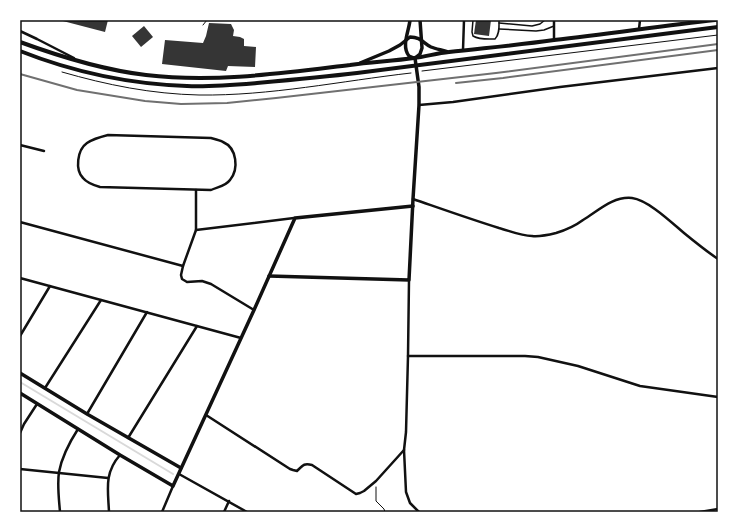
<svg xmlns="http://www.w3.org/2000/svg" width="738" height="532" viewBox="0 0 738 532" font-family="Quicksand,sans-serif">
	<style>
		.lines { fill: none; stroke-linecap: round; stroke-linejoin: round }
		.stream { stroke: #d9d9d9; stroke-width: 2 }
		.building { fill: #353535 }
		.path { stroke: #111; stroke-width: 1 }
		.service { stroke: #111; stroke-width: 1.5 }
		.minor { stroke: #111; stroke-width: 2.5 }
		.tertiary { stroke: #111; stroke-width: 3.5 }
		.primary { stroke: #111; stroke-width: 4 }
		.rail { stroke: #707070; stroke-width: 2 }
		.neatline { fill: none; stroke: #111; stroke-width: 1.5 }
	</style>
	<rect width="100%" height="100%" fill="#fff"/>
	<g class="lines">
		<path class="stream" d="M20 382 173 474"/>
	</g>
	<g class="building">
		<path d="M59 20H108L105 32Z"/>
		<path d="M476 20H491L489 36 474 34Z"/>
		<path d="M209 23 231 24 234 30 233 36 240 37 244 39V46L256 47 255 67 228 66 226 71 162 64 165 40 203 43 206 36Z"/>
		<path d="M144 26 153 37 141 47 132 36Z"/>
	</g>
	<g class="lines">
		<g class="path">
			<path d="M203 25 207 20"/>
			<path d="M422 71 718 35"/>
			<path d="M62 72C107 85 152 94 199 95 270 96 341 81 411 73"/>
			<path d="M376 487V501L384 509 385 512"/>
		</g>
		<g class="service">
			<path d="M473 20 472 32 473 36C480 40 488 39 495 39 500 34 499 26 499 20"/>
			<path d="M499 23 532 26 540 24 545 20"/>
			<path d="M499 29 536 31 544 30 554 26"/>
		</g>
		<g class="minor">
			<path d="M554 20V40"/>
			<path d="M639 29 640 20"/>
			<path d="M20 31 37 39 74 58"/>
			<path d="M463 50 464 20"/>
			<path d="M419 105 453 102 560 87 718 68"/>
			<path d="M108 135 211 138C215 139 220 140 223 142 237 148 239 169 230 180 226 186 217 187 211 190L100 187C93 185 87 183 83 178 75 170 77 150 87 143 93 139 100 137 108 135Z"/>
			<path d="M20 145 44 151"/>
			<path d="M196 190V230L183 266 181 275 182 279 187 282 202 281 211 284 254 310"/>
			<path d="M413 199C442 209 470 219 499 228 510 231 521 236 532 236 540 237 548 235 556 233 566 230 575 226 583 220 598 211 613 196 632 198 648 200 671 222 684 233 695 242 706 251 718 259"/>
			<path d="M20 222 183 266"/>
			<path d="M196 230 294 218"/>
			<path d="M20 278 241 338"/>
			<path d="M409 280 408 356 406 432 404 450 406 492 410 503 419 512"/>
			<path d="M20 336 50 286"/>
			<path d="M408 356H525L538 357 578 366 640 386 718 397"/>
			<path d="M45 388 101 300"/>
			<path d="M87 414 147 312"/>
			<path d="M206 415 290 469 293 470 297 471C303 465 304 463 312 465L356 494 360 493 364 491 376 481 404 450"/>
			<path d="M20 433 24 424 37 404"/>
			<path d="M128 438 197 326"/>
			<path d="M20 469 108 478"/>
			<path d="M179 474 247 512"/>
			<path d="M60 512C59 499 57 485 59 472 62 456 69 443 78 429"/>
			<path d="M109 512C108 490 104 473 120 455"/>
			<path d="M162 512 173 486"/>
			<path d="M224 512 229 501"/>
			<path d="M700 512 718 509"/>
		</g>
		<g class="tertiary">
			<path d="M410 20C409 31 401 46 409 56L414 58"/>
			<path d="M415 58 420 54 422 48 420 20"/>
			<path d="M360 63 389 51 400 45 410 37C421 37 423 43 431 47 436 49 442 50 448 52"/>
			<path d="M269 276 409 280 413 199 419 105V87L415 58"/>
			<path d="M20 373 87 414 181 468"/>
			<path d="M20 393 120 455 173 486 254 310 295 218 413 206"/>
		</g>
		<g class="primary">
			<path d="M20 42C61 57 103 70 146 75 215 83 283 73 350 65 371 62 393 61 414 58 425 57 437 53 449 52 484 48 519 45 554 40 608 34 661 26 715 20"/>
			<path d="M20 51C73 72 129 84 187 86 210 87 233 85 257 83 290 80 323 77 357 73L718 27"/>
		</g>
		<g class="rail">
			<path d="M20 74 77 90 145 101 181 104 227 103 276 98 496 73 718 44"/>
			<path d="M456 83 503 78 718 50"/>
		</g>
	</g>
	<rect width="738" height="532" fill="none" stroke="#ffffff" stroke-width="42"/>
	<rect x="21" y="21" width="696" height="490" class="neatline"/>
</svg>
